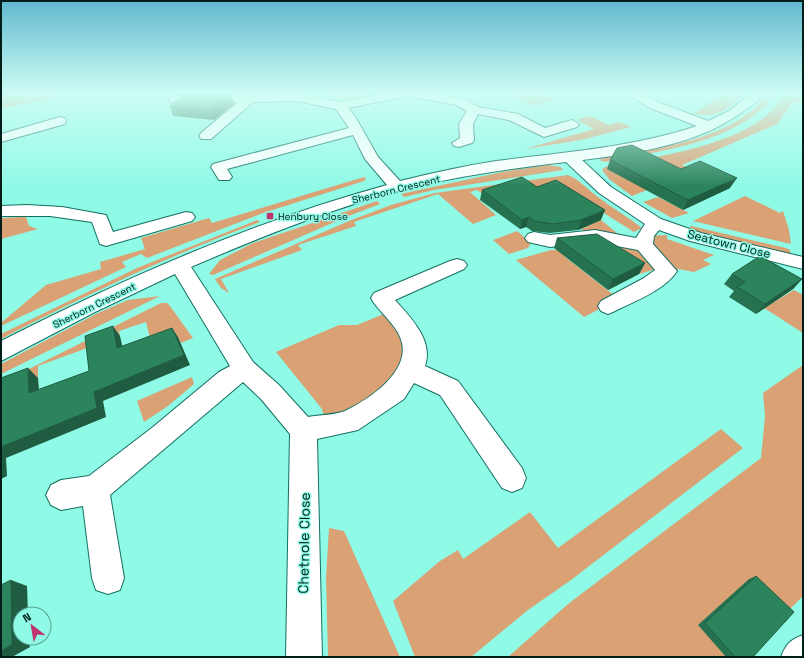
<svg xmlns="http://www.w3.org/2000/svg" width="804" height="658" viewBox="0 0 804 658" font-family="'Space Grotesk',sans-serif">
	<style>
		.green { fill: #daa274 }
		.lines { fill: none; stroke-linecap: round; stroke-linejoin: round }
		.minor-casing { stroke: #146f62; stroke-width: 2 }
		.minor { fill: #fff; fill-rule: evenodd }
		.wall { fill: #267250 }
		.shaded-wall { fill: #1f5c41 }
		.building { fill: #2c845d; stroke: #1f5c41 }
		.poi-dot { fill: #be346c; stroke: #8ffae6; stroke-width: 1.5 }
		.labels { text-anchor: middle; stroke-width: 3; stroke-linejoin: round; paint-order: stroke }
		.far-street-label { font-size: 10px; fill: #001d18; stroke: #8ffae6 }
		.far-poi-label { font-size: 10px; fill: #001d18; stroke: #8ffae6; text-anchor: start }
		.street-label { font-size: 12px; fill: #001d18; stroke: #8ffae6 }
		.near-street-label { font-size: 14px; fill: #001d18; stroke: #8ffae6 }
	</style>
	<rect width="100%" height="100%" fill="#8ffae6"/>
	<g class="green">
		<path d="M1 93H55V98L1 108Z"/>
		<path d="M379 93 348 99 330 96V94Z"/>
		<path d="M509 93H542L554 100 533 106Z"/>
		<path d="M726 93H744C727 110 718 118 693 114Z"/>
		<path d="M769 93H774C770 99 767 106 761 110 721 143 663 151 614 160L605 162 599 160C612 153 629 153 644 151 687 143 741 130 769 93Z"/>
		<path d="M792 93 803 95V100L798 103 793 102 777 124 682 165 695 171 632 196 609 179 602 170 605 167C653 157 730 147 767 115 775 109 780 102 785 94Z"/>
		<path d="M590 116 609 125 619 122 631 127 581 140 525 149 594 129 577 120Z"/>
		<path d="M548 165 561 167 563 170 434 190 404 197 401 194 502 172Z"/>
		<path d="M568 175C580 180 588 190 598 197 612 208 628 217 642 228L634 232 561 186 517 219 477 190 470 192 496 215 473 224 438 194 354 222 356 226 298 245 302 250 221 279 229 293 221 288 215 279 349 221 391 205 435 193Z"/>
		<path d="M364 177 366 179 364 181 263 213 147 258 141 254 122 262 126 267 1 326V323L46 285 101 269 100 262 145 249 141 238 209 218 212 223Z"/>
		<path d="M745 196 780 213 783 211 789 230 791 244 693 221Z"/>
		<path d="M658 197 689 213 672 218 643 202Z"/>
		<path d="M377 201 380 204 346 217 213 275 209 274 220 260 253 243Z"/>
		<path d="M24 217H26L29 226 38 229 1 239V218Z"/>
		<path d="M257 220 260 222C171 255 85 295 1 339V334L137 268Z"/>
		<path d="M601 220 628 242 645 236 667 235V239L714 255 703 260 711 264 694 272 678 269 667 271 653 270 639 274 602 250 595 236 581 229Z"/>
		<path d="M691 226 786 248 790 250 792 260 696 237 689 228Z"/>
		<path d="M517 231 531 243 528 248 509 254 493 240Z"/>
		<path d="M551 250H578L565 257 619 299 584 317 516 260Z"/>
		<path d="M794 290 803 295V333L764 308Z"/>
		<path d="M160 296 1 374V364L96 314 128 300Z"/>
		<path d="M161 303H167L170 306 193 338 181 343 178 337 152 347 146 322 119 331 120 336 38 366V378L1 383Z"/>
		<path d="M391 311 409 331 395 392 327 427 322 409 276 352 339 325H357Z"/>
		<path d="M803 365V596L785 614 726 657H508L568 604 761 458 765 416 763 393Z"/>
		<path d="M192 377 194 384 168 406 144 422 137 401Z"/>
		<path d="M721 429 743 448 571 580 528 610 471 657H415L393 601 440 561 458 550 463 559 530 512 558 548Z"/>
		<path d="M329 528 344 531 400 657H328L326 578Z"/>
	</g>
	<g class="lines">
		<defs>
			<g id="minor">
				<path d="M251 93H297L340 102 386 93H431L464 99 478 107 518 114 545 128 572 120 579 124 577 127 544 137 509 120 478 114 473 124 474 140 472 143 459 147 454 146 452 143 460 138 459 124 467 111 456 105 408 96 348 108 356 118 378 157 400 181C432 173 464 166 496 161 564 152 631 148 697 126L650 108 626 93H642L658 102 708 121 729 111 752 93H766C761 99 755 103 749 107 703 144 638 153 582 160L611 187 661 219 701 233 803 257V269L690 241 659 230 654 236 653 244 677 271C665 290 635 301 615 311L608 314 601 311 598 306 601 301 644 278 655 270 638 250 595 242 550 247 528 242 525 238 528 234 534 232 550 235 595 230 636 238 645 224 599 193 566 162C515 168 464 175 414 187 337 206 263 236 191 267L253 362 279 385 308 417C319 415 335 415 345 411 368 400 409 373 402 343 399 328 383 315 374 303L371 298 374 293 450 261 457 259 464 261 467 265 464 269 395 300C410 317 434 340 425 366L458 381 522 468 526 478 522 488 512 492 502 488 440 395 414 383 404 399 358 430 317 439 322 657H286L290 434 261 399 243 382 110 495 124 578 120 590 108 594 96 590 92 578 83 506 61 510 51 505 46 495 51 485 61 480 89 476 153 427 219 372 230 366 175 274 95 312 1 361V341C125 278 252 222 387 185L365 159 353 135 227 169 232 177 229 180H219L211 167 213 164 349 128 336 109 297 101 253 102 211 139H201L199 136 201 133 238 102 174 104 168 100 174 96Z"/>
				<path d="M60 117 65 118 66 121 65 124 1 142V134Z"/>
				<path d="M27 205 62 207 106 215 113 232 186 212 192 213 195 217 192 221 106 246 100 244 92 222 50 216H1V206Z"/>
				<path d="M803 635V657H781C786 644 790 640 803 635Z"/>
			</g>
		</defs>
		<use href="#minor" class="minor-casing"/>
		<use href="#minor" class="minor"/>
	</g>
	<g class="wall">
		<path d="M231 94 234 104 214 120 173 116 170 106Z"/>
		<path d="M610 160 681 169 730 188 683 210 607 169Z"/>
		<path d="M537 187 601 220 578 230 550 233 532 231 526 227 520 229 480 200 482 190Z"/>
		<path d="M557 238 645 263 639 274 608 290 554 248Z"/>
		<path d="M732 274 802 279 793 289 756 314 729 297 734 291 724 284Z"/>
		<path d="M756 576 753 657H726L698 625 749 579Z"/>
	</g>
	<g class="shaded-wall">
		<path d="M231 94 234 104 214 120 211 110Z"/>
		<path d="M737 178 730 188 683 210 688 200Z"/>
		<path d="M605 210 601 220 578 230 581 220Z"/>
		<path d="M529 217 526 227 520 229 522 220Z"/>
		<path d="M645 263 639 274 608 290 613 279Z"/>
		<path d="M802 279 793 289 756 314 765 304Z"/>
		<path d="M113 326 120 336 125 358 117 348Z"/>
		<path d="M172 328 178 337 190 365 103 401 106 417 6 458 7 476 1 479V447Z"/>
		<path d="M28 368 38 378 40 402 29 393Z"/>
		<path d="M11 580 27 586 28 614H20V638H29L30 647 12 657H1V651Z"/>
	</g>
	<g class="building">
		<path d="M231 94 211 110 170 106 184 96Z"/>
		<path d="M632 145 681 169 700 161 737 178 688 200 610 160 617 148Z"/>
		<path d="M522 177 537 187 556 180 605 210 581 220 553 224 534 221 529 217 522 220 482 190Z"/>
		<path d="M597 234 645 263 613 279 557 238Z"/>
		<path d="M760 256 802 279 765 304 737 287 745 282 732 274Z"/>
		<path d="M113 326 117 348 172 328 184 355 94 392 97 408 1 447V378L28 368 29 393 89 371 85 336Z"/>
		<path d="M756 576 794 612 753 657H735L705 623Z"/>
		<path d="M11 580 12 645 1 651V585Z"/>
	</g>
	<linearGradient id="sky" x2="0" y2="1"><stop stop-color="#61b8cf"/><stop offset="0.5" stop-color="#cdfdf4"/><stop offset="1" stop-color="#cdfdf4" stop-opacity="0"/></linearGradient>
	<rect width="804" height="186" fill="url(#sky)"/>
	<rect class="poi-dot" x="266" y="212" width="8" height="8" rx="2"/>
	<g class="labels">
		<g class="far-street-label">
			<text transform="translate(396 189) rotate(-14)" y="4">Sherborn Crescent</text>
			<text transform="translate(94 305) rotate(-26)" y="4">Sherborn Crescent</text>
		</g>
		<g class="far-poi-label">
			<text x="278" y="220">Henbury Close</text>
		</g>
		<g class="street-label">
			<text transform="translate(729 244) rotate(14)" y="4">Seatown Close</text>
		</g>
		<g class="near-street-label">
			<text transform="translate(304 543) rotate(-89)" y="5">Chetnole Close</text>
		</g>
	</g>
	<rect width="804" height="658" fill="none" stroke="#001d18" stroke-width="4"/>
	<g transform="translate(32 626) rotate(329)"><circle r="19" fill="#8ffae6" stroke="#56a294"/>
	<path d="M0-3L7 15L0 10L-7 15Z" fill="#be346c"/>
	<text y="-6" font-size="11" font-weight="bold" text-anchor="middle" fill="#001d18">N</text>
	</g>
</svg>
